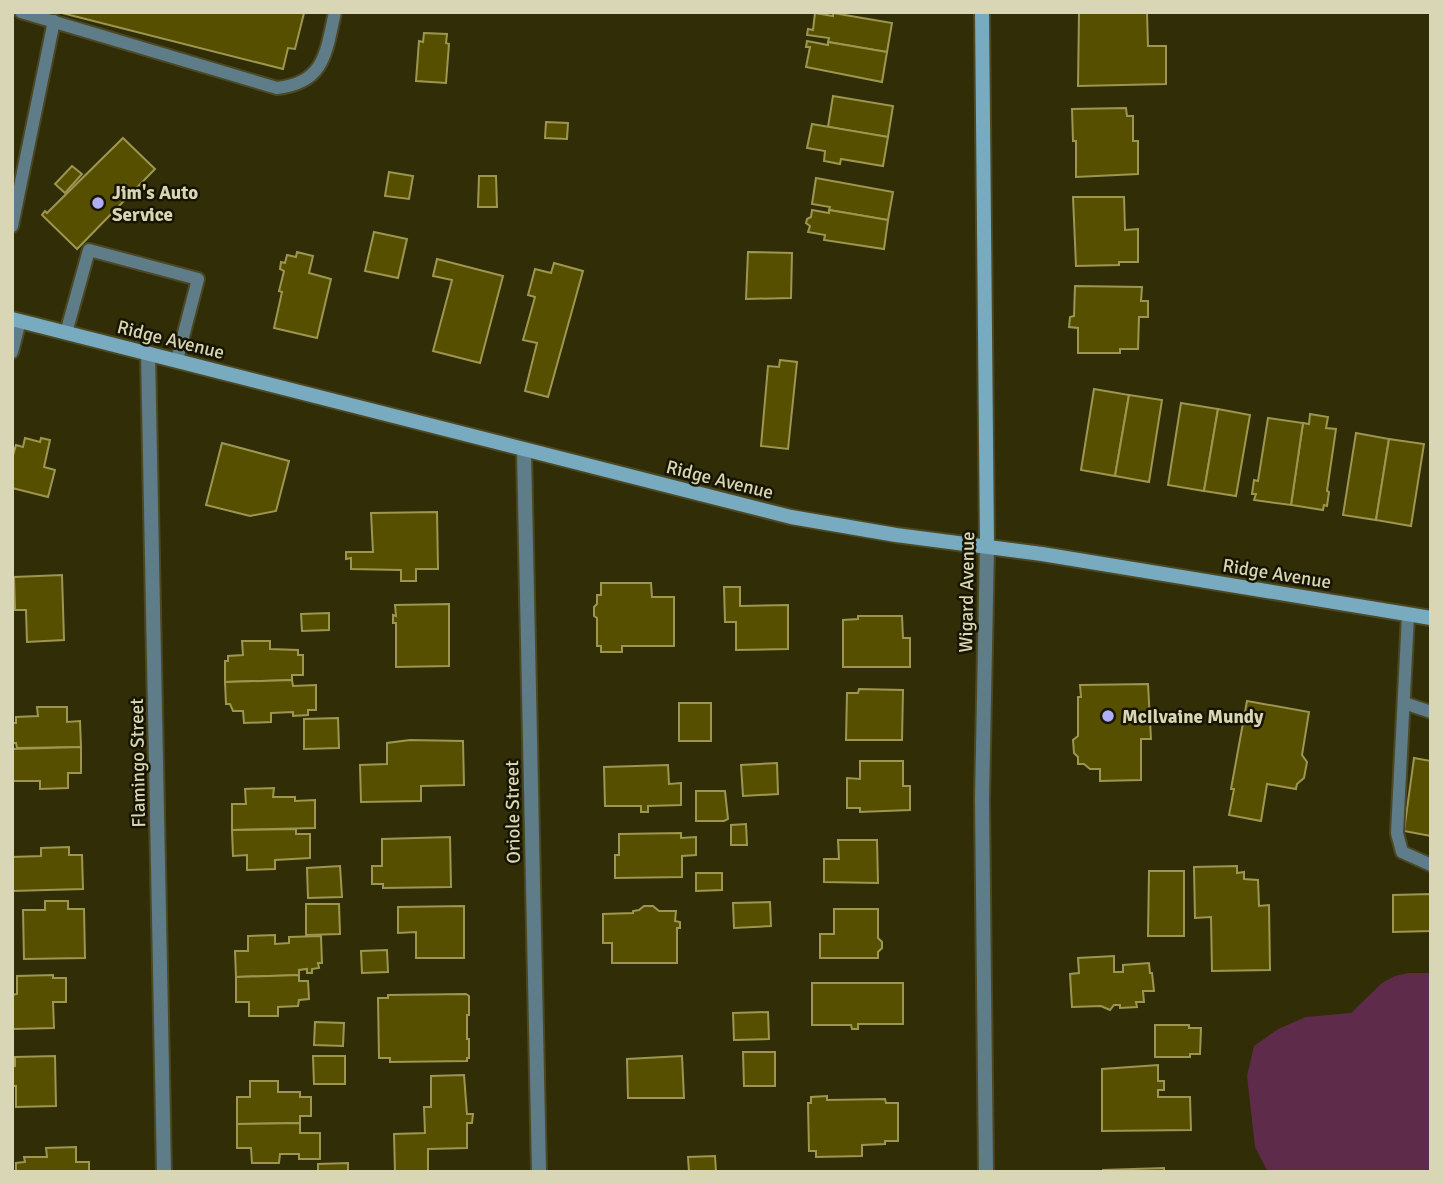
<svg xmlns="http://www.w3.org/2000/svg" width="1443" height="1184" viewBox="0 0 1443 1184" font-family="Signika,sans-serif">
	<style>
		.green { fill: #5f2b4b }
		.building { fill: #564f00; stroke: #9c9651; stroke-width: 2 }
		.lines { fill: none; stroke-linecap: round; stroke-linejoin: round }
		.lane-casing { stroke: #4b4823; stroke-width: 16 }
		.street-casing { stroke: #4b4823; stroke-width: 18 }
		.secondary-casing { stroke: #4b4823; stroke-width: 18 }
		.lane { stroke: #5e7d89; stroke-width: 12 }
		.street { stroke: #5e7d89; stroke-width: 14 }
		.secondary { stroke: #78abbf; stroke-width: 14 }
		.poi-dot { fill: #afaefa; stroke: #171500; stroke-width: 2.5 }
		.labels { text-anchor: middle; stroke-width: 5; stroke-linejoin: round; paint-order: stroke }
		.poi-label { font-size: 19px; font-weight: bold; fill: #d8d6b4; stroke: #171500; text-anchor: start }
		.street-label { font-size: 19px; fill: #d8d6b4; stroke: #171500 }
	</style>
	<rect width="100%" height="100%" fill="#302d07"/>
	<path class="green" d="M1408 973H1431V1172H1268L1255 1147 1247 1076 1254 1046 1278 1029 1306 1017 1351 1013 1382 983 1395 976Z"/>
	<g class="building">
		<path d="M58 12H302L304 13 295 49 288 48 283 69Z"/>
		<path d="M1079 12H1147L1148 46H1166V84L1078 86Z"/>
		<path d="M815 13 833 16V13L892 23 887 52 828 42 829 38 807 35 808 29 813 30Z"/>
		<path d="M424 33 447 34 446 43 449 44 446 83 416 81 419 41 423 42Z"/>
		<path d="M807 41 828 45V42L887 52 882 82 806 67 810 47H806Z"/>
		<path d="M833 96 893 106 888 137 828 127Z"/>
		<path d="M1126 108 1127 116H1133V141H1138V174L1076 177V141H1073L1072 109Z"/>
		<path d="M546 122 568 123 567 139 545 138Z"/>
		<path d="M812 124 888 137 883 166 841 159 840 164 824 161 825 151 807 148Z"/>
		<path d="M123 138 155 169 77 249 42 215 45 211 47 213Z"/>
		<path d="M72 166 82 174 65 193 55 184Z"/>
		<path d="M389 172 413 176 409 199 385 196Z"/>
		<path d="M479 176H496L497 207H478Z"/>
		<path d="M816 178 893 192 888 220 829 210 830 207 812 204Z"/>
		<path d="M1073 197H1124L1125 230 1138 229V262H1119V265L1076 266Z"/>
		<path d="M812 210 829 213V210L888 220 884 249 824 240 825 235 808 232 810 226 806 223 807 219 811 217Z"/>
		<path d="M374 232 407 239 398 278 365 271Z"/>
		<path d="M297 252 313 256 309 273 331 279 317 338 274 328 282 292 279 291 284 271 280 269 281 262 285 263 287 255 296 257Z"/>
		<path d="M748 252 792 253 791 298 746 299Z"/>
		<path d="M437 259 503 276 480 363 433 351 452 280 433 276Z"/>
		<path d="M554 263 583 271 548 397 525 391 537 343 523 340 535 297 528 295 535 269 551 273Z"/>
		<path d="M1075 286 1142 287 1141 301H1148V317H1139L1138 349H1120V353H1078V328L1069 327 1070 317 1074 316Z"/>
		<path d="M780 360 797 362 788 449 761 446 768 366 779 367Z"/>
		<path d="M1094 389 1129 395 1115 476 1081 470Z"/>
		<path d="M1129 395 1162 400 1149 482 1115 476Z"/>
		<path d="M1181 403 1218 409 1204 491 1168 485Z"/>
		<path d="M1218 409 1250 415 1236 496 1204 491Z"/>
		<path d="M1310 414 1328 417 1326 428 1336 429 1327 491 1329 492 1327 506 1324 505 1323 510 1291 505 1303 423 1309 424Z"/>
		<path d="M1268 418 1303 423 1291 505 1254 500 1256 494H1252L1254 480 1258 481Z"/>
		<path d="M1356 433 1389 439 1376 520 1343 515Z"/>
		<path d="M25 438 40 442 41 438 50 440 44 467 55 470 48 497 12 488V459L16 445 23 447Z"/>
		<path d="M1389 439 1424 444 1411 526 1376 520Z"/>
		<path d="M222 443 289 461 276 511 250 516 206 505Z"/>
		<path d="M437 512 438 569H416V581H401V570L351 569V558L346 559V552H373L371 513Z"/>
		<path d="M62 575 64 640 27 642 26 610H15L14 577Z"/>
		<path d="M601 583H651L652 597H674V646H622V652H601V646H597V618L594 616V607L597 604V595H601Z"/>
		<path d="M724 587H740V606L788 605V649L736 650V622H725Z"/>
		<path d="M449 604V666L396 667V623H393V615L396 616 395 605Z"/>
		<path d="M329 613V630L302 631 301 614Z"/>
		<path d="M858 616H902L903 638H910V667H843V620L858 619Z"/>
		<path d="M242 641H270V649L298 650V655H303V675H292V680L225 682V661H228V656L243 655Z"/>
		<path d="M292 680 293 686 316 685V710H308V715L293 716V712L271 713V722L244 723 243 711H233L230 704H226L225 682Z"/>
		<path d="M1148 684 1151 739H1141V780L1100 781V769H1090L1084 764H1078V757L1074 753 1073 740 1078 736V697H1081L1080 685Z"/>
		<path d="M859 689 903 690 902 740H846L847 693H858Z"/>
		<path d="M1247 701 1309 712 1302 755 1307 762 1304 778 1297 784 1296 789 1267 784 1261 821 1229 815 1234 789H1231Z"/>
		<rect x="679" y="703" width="32" height="38"/>
		<path d="M37 707H67V722L80 721 81 747 17 748 16 743H12V723H16V717L38 716Z"/>
		<path d="M338 718 339 748 304 749V719Z"/>
		<path d="M410 740 463 741 464 785 421 786V801L361 802 360 765 387 764V743Z"/>
		<path d="M81 747V773H68V788L40 789V781H12V749Z"/>
		<path d="M1414 758 1431 761V836L1404 831Z"/>
		<path d="M860 761H903V786H910V810L860 812V808H847V778L860 779Z"/>
		<path d="M777 763 778 794 743 796 741 765Z"/>
		<path d="M668 765 669 784 681 783V805L648 806V812H641V806H605L604 767Z"/>
		<path d="M274 788 273 797H295V801L315 800V828L232 830V804H246L245 789Z"/>
		<path d="M696 791H725L728 819 724 821H696Z"/>
		<path d="M746 824 747 845H731V825Z"/>
		<path d="M296 829V834H310V858L275 860V869L247 870V855L233 856 232 830Z"/>
		<path d="M681 833V838L696 837V855L682 856V877L615 878V855H619V834Z"/>
		<path d="M450 837 451 887 383 888V884H372V866H382V839Z"/>
		<path d="M838 840H877L878 883 824 882V859H839Z"/>
		<path d="M69 847V855H82L83 889 12 891V857L41 856V848Z"/>
		<path d="M340 866 342 897 308 898 307 868Z"/>
		<path d="M1237 866V873L1244 872V879L1258 880 1259 906 1269 905 1270 970 1212 971 1211 917 1195 918 1194 867Z"/>
		<path d="M1149 871H1184V936H1148Z"/>
		<path d="M696 873H722V890L696 891Z"/>
		<path d="M1430 894 1431 931 1393 932V895Z"/>
		<path d="M45 901H68V909H84L85 958 24 959 23 910H45Z"/>
		<path d="M770 902 771 926 734 928 733 903Z"/>
		<path d="M306 904H339L340 934 306 935Z"/>
		<path d="M464 906V958H416V932L398 933V907Z"/>
		<path d="M644 906H653L659 911H676L675 921 680 922V928H677V963H612V943H603V914L633 913V911L639 910Z"/>
		<path d="M834 909H878V938L882 942V948L878 952V958H820V934H834Z"/>
		<path d="M275 935V944L289 943V937L321 936 322 963H318L319 968 312 969V973H307V969L299 970V975L236 977 235 951H248V936Z"/>
		<path d="M387 950 388 972 362 973 361 951Z"/>
		<path d="M1114 956V972H1123V965L1149 963 1150 973H1152L1154 991H1143L1144 1002H1136L1137 1007 1120 1008V1005H1114L1110 1010 1101 1006 1072 1007 1070 974 1079 973 1078 958Z"/>
		<path d="M53 975V978H66V1002H53L54 1028 13 1029 12 995 17 994V976Z"/>
		<path d="M299 975V981H308L309 999 299 1000 298 1006 278 1007V1016H249V1002H236V977Z"/>
		<path d="M812 983H903V1024H858V1029H852L851 1025H812Z"/>
		<path d="M466 994 469 996V1015H467V1039H469V1058H467V1061L390 1062V1058H379L378 998H388V995Z"/>
		<path d="M768 1012 769 1039 734 1040 733 1013Z"/>
		<path d="M315 1022 344 1023 343 1046 314 1045Z"/>
		<path d="M1155 1025H1189V1028H1201L1200 1054H1190V1057H1155Z"/>
		<path d="M743 1052H775V1086H744Z"/>
		<path d="M55 1056 56 1106 16 1107V1086H12V1067L15 1066V1057Z"/>
		<path d="M313 1056H345V1084H314Z"/>
		<path d="M682 1056 684 1098H628L627 1059Z"/>
		<path d="M1158 1065V1081H1164V1090H1158V1097H1190L1191 1130 1102 1131V1069Z"/>
		<path d="M464 1075 467 1114H473L472 1123H467V1148L428 1149V1172H395L394 1134 425 1133 424 1107H431V1076Z"/>
		<path d="M250 1081H278V1092H300V1097H311V1116H300V1123L237 1124V1097H250Z"/>
		<path d="M827 1096V1100L885 1099 886 1103H898V1141H885V1144L862 1145V1156L816 1157V1151H809L808 1103H811V1097Z"/>
		<path d="M300 1123V1133H320V1159H299V1154H280L279 1163H252L251 1148H237V1124Z"/>
		<path d="M76 1147V1162H89V1172H16V1163L25 1162 24 1157H47L46 1148Z"/>
		<path d="M715 1156 716 1172H689L688 1157Z"/>
		<path d="M348 1163V1172H318V1164Z"/>
		<path d="M1164 1168V1172H1103V1170Z"/>
	</g>
	<g class="lines">
		<defs>
			<g id="lane">
				<path d="M21 12 277 88C325 83 326 52 335 12"/>
				<path d="M12 226 54 21"/>
				<path d="M66 333 89 250 198 279 177 360"/>
				<path d="M12 352 20 321"/>
				<path d="M1408 615 1397 833 1402 852 1431 865"/>
				<path d="M1404 703 1431 712"/>
			</g>
			<g id="street">
				<path d="M148 353 164 1172"/>
				<path d="M524 451 539 1172"/>
				<path d="M986 1172 982 799 987 546"/>
			</g>
			<g id="secondary">
				<path d="M982 12 987 546"/>
				<path d="M12 319 791 517 896 535 1042 554 1431 618"/>
			</g>
		</defs>
		<use href="#lane" class="lane-casing"/>
		<use href="#street" class="street-casing"/>
		<use href="#secondary" class="secondary-casing"/>
		<use href="#lane" class="lane"/>
		<use href="#street" class="street"/>
		<use href="#secondary" class="secondary"/>
	</g>
	<g class="poi-dot">
		<circle cx="98" cy="203" r="7"/>
		<circle cx="1108" cy="716" r="7"/>
	</g>
	<g class="labels">
		<g class="poi-label">
			<text x="112" y="199">Jim's Auto<tspan x="112" dy="22">Service</tspan></text>
			<text x="1122" y="723">McIlvaine Mundy</text>
		</g>
		<g class="street-label">
			<text transform="translate(171 339) rotate(14)" y="7">Ridge Avenue</text>
			<text transform="translate(720 479) rotate(14)" y="7">Ridge Avenue</text>
			<text transform="translate(1277 573) rotate(9)" y="7">Ridge Avenue</text>
			<text transform="translate(966 592) rotate(-89)" y="7">Wigard Avenue</text>
			<text transform="translate(137 763) rotate(-91)" y="7">Flamingo Street</text>
			<text transform="translate(512 812) rotate(-91)" y="7">Oriole Street</text>
		</g>
	</g>
	<rect width="1443" height="1184" fill="none" stroke="#d8d6b4" stroke-width="28"/>
</svg>
